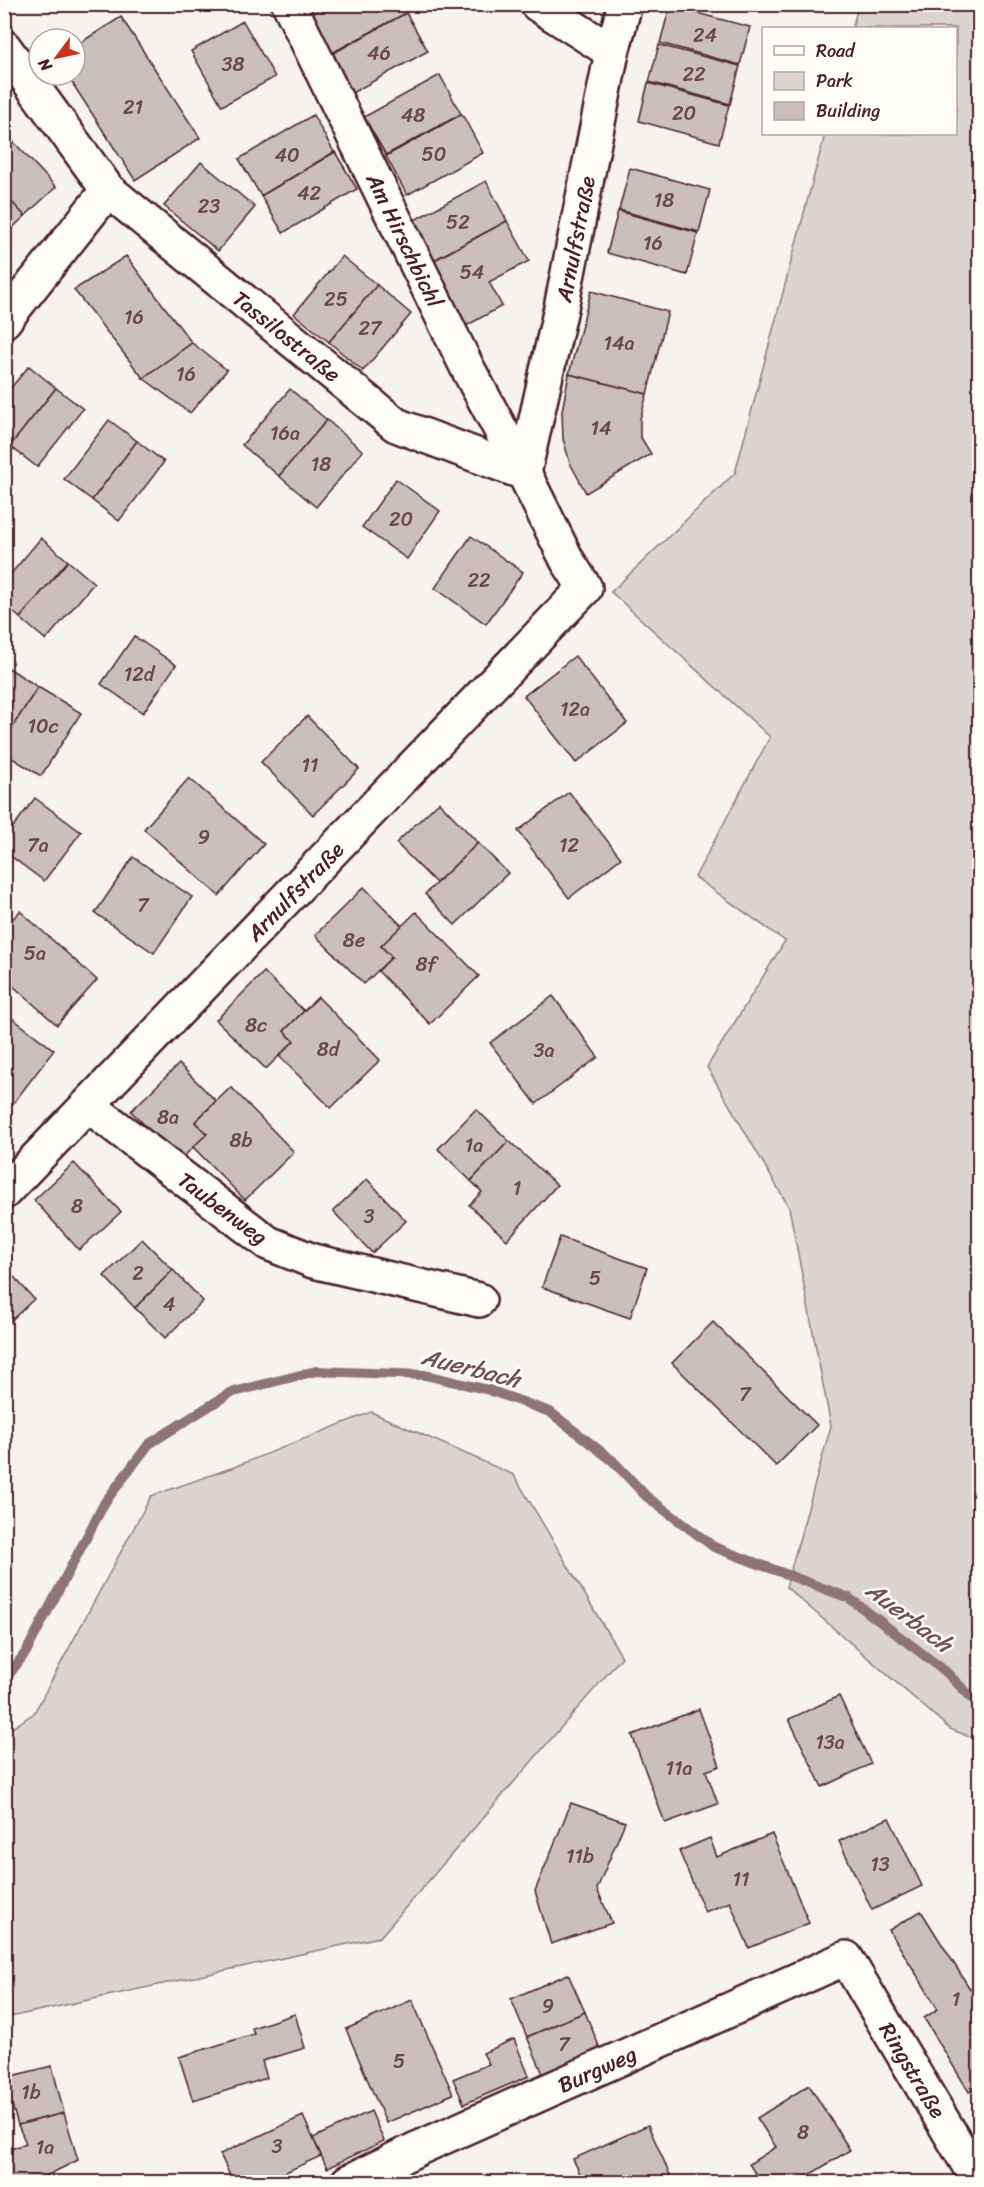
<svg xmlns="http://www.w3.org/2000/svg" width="984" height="2187" viewBox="0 0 984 2187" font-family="Sriracha,sans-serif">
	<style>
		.green { fill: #dcd4d2; stroke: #937a7e; stroke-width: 1.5 }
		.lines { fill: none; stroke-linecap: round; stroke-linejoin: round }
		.stream { stroke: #8e7378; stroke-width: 10 }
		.building { fill: #cbbfbe; stroke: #4a1f2b; stroke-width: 1.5 }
		.minor-casing { stroke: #4a1f2b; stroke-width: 38 }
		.minor { stroke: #fdfcf7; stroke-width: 33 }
		.labels { text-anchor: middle; stroke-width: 5; stroke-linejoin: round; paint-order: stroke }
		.number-label { font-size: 20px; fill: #6a4750 }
		.street-label { font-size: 22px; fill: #4a1f2b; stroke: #fdfcf7 }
		.water-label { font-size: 24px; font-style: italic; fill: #725058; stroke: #fdfcf7 }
	</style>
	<rect width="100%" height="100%" fill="#f6f3ef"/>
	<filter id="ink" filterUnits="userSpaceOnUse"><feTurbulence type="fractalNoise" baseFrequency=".0167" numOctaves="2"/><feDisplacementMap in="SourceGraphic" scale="12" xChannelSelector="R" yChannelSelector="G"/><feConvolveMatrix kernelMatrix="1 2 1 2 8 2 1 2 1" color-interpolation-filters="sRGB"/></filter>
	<g filter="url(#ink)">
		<g class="green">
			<path d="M859 4 979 5V1740L950 1729 786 1587 831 1426 789 1207 707 1067 785 941 695 877 770 737 611 592 735 473 825 134H956V28H852Z"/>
			<path d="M371 1412 514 1475 622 1657 380 1937 5 2018V1733L34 1713 151 1496 234 1467Z"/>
		</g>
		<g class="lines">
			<path class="stream" d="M4 1681 26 1652 105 1502 149 1444 230 1393 316 1371 425 1375 489 1390 550 1412 613 1461 646 1496 714 1547 849 1598 945 1671 980 1706"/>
		</g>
		<g class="building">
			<path d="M328 4H402L406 13 330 54 309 15Z"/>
			<path d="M670 6 750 27 740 65 660 43Z"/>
			<path d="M406 13 428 51 352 93 330 55Z"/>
			<path d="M121 17 200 138 135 180 67 75H75V46Z"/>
			<path d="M243 21 275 77 222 106 191 51Z"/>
			<path d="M659 45 740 66 730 104 649 82Z"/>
			<path d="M440 75 461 114 386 155 364 117Z"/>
			<path d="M648 83 729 105 719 143 639 121Z"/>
			<path d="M462 114 483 153 407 195 386 156Z"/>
			<path d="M313 115 334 152 261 196 239 159Z"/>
			<path d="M7 135 56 187 25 216 4 194V138Z"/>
			<path d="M335 152 357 189 283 233 261 196Z"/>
			<path d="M201 162 255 207 218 251 164 206Z"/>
			<path d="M630 168 710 190 699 232 619 210Z"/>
			<path d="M486 181 507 221 430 262 409 223Z"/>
			<path d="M4 194 25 216 4 236Z"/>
			<path d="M618 211 698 233 687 275 607 253Z"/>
			<path d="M507 221 529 261 489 282 502 306 466 326 431 262Z"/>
			<path d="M126 256 192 343 143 378 74 290Z"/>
			<path d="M342 256 377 285 329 342 294 314Z"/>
			<path d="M377 285 411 314 363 371 329 342Z"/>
			<path d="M591 291 668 312 647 394 569 374Z"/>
			<path d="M192 343 227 370 190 413 143 378Z"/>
			<path d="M29 366 56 388 10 446 4 441V396Z"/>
			<path d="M569 374 647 394 640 419V436L651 454 586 493 570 463 563 439 562 411Z"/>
			<path d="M56 388 83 409 37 467 10 446Z"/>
			<path d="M290 389 327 420 279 476 242 445Z"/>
			<path d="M109 420 137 441 92 500 64 479Z"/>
			<path d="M327 420 363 451 316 507 279 476Z"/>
			<path d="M137 441 164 462 119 521 92 500Z"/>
			<path d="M396 479 440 511 407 559 362 527Z"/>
			<path d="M471 536 523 572 486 624 435 588Z"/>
			<path d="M41 538 68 561 20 618 4 604V582Z"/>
			<path d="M68 561 94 583 46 640 20 618Z"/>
			<path d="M134 636 176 665 143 713 101 684Z"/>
			<path d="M575 656 627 723 576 763 524 696Z"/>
			<path d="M4 665 38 687 4 740Z"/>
			<path d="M38 687 81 713 41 776 4 753V740Z"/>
			<path d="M307 716 359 769 313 815 261 762Z"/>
			<path d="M189 778 264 844 219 896 144 829Z"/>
			<path d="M569 792 621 858 569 898 518 831Z"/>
			<path d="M35 798 81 832 44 881 4 851V839Z"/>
			<path d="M439 802 478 843 436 883 396 843Z"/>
			<path d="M478 843 508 873 455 925 425 894Z"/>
			<path d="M133 857 192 897 154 953 95 913Z"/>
			<path d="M364 887 402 926 381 946 392 957 364 984 315 935Z"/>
			<path d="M20 911 97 980 57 1025 4 978V928Z"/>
			<path d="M416 912 479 976 430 1024 378 971 392 957 381 946Z"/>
			<path d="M264 972 304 1011 284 1031 294 1041 266 1069 216 1020Z"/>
			<path d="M553 996 598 1057 536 1104 490 1043Z"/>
			<path d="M318 997 380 1060 331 1108 279 1056 294 1041 284 1031Z"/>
			<path d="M4 1012 54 1050 12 1105 4 1099Z"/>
			<path d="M179 1064 216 1101 195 1122 207 1134 179 1161 131 1111Z"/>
			<path d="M231 1087 294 1152 245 1200 193 1147 207 1134 195 1122Z"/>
			<path d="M476 1109 509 1141 471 1181 438 1149Z"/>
			<path d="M509 1141 557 1185 507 1240 469 1205 482 1192 471 1181Z"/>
			<path d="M74 1163 121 1212 79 1250 34 1200Z"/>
			<path d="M367 1179 406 1221 372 1253 333 1211Z"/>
			<path d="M560 1237 647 1268 630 1318 542 1287Z"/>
			<path d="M142 1239 173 1270 135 1308 104 1276Z"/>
			<path d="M4 1266 34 1299 4 1327Z"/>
			<path d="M173 1270 203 1301 165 1338 135 1308Z"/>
			<path d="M713 1322 817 1425 776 1466 672 1363Z"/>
			<path d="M839 1696 871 1764 822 1787 789 1719Z"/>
			<path d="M699 1709 720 1766 706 1771 718 1804 665 1823 632 1735Z"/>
			<path d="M571 1803 625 1822 597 1889 612 1923 551 1944 535 1891Z"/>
			<path d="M889 1818 922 1886 872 1910 839 1841Z"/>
			<path d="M772 1834 809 1923 749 1948 730 1902 705 1912 679 1851 710 1838 717 1857Z"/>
			<path d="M921 1911 970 1989 980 1983V2085L969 2092 924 2018 938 2009 889 1930Z"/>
			<path d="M568 1974 585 2012 527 2037 511 1999Z"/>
			<path d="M412 2000 453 2094 386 2123 346 2029Z"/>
			<path d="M585 2012 601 2051 544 2076 527 2037Z"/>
			<path d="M295 2014 305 2048 262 2061 267 2078 193 2101 179 2057 254 2034 252 2028Z"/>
			<path d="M514 2039 529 2076 464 2104 453 2079 489 2064 483 2053Z"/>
			<path d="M52 2066 64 2113 18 2125 12 2105 4 2107V2078Z"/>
			<path d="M809 2085 850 2150 798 2182H761L749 2164 776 2147 757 2118Z"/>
			<path d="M371 2111 384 2141 327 2168 313 2138Z"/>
			<path d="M64 2113 78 2160 34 2182H8L4 2177V2152L26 2143 18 2125Z"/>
			<path d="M303 2116 321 2156 264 2182H233L220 2154Z"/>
			<path d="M648 2125 672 2179 665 2182H584L573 2159Z"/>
		</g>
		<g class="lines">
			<defs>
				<g id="minor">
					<path d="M289 4 468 369 524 473"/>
					<path d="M537 4 612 52"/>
					<path d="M4 47 108 190 396 425 524 473 567 560 585 588 4 1192"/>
					<path d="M4 321 108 190"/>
					<path d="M524 473 561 308 612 52 625 4"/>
					<path d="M89 1106 268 1243 313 1261 479 1300"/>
					<path d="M348 2182 419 2148 846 1958 979 2182"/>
				</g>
			</defs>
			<use href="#minor" class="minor-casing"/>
			<use href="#minor" class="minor"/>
		</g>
	</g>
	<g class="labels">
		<g class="number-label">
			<text x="705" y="42">24</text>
			<text x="379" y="60">46</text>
			<text x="233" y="71">38</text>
			<text x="694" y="81">22</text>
			<text x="133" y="114">21</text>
			<text x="684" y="120">20</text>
			<text x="413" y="122">48</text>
			<text x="434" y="161">50</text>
			<text x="287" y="162">40</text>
			<text x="309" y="200">42</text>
			<text x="664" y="207">18</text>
			<text x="209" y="213">23</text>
			<text x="458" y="229">52</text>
			<text x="653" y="250">16</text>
			<text x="472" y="279">54</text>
			<text x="336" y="306">25</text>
			<text x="134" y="324">16</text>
			<text x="370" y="335">27</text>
			<text x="619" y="350">14a</text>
			<text x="186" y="381">16</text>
			<text x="601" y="435">14</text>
			<text x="285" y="440">16a</text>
			<text x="321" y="471">18</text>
			<text x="401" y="526">20</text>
			<text x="479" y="587">22</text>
			<text x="139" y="681">12d</text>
			<text x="575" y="716">12a</text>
			<text x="43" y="733">10c</text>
			<text x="310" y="772">11</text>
			<text x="204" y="844">9</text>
			<text x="38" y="852">7a</text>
			<text x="569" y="852">12</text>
			<text x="143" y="912">7</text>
			<text x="354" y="947">8e</text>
			<text x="35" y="960">5a</text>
			<text x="426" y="971">8f</text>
			<text x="256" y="1032">8c</text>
			<text x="328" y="1056">8d</text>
			<text x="544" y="1057">3a</text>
			<text x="168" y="1124">8a</text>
			<text x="241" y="1147">8b</text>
			<text x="474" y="1152">1a</text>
			<text x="517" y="1195">1</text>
			<text x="77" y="1213">8</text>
			<text x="369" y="1223">3</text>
			<text x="138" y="1280">2</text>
			<text x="595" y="1285">5</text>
			<text x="169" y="1311">4</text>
			<text x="745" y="1401">7</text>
			<text x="830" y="1749">13a</text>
			<text x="679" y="1775">11a</text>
			<text x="580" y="1863">11b</text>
			<text x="880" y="1871">13</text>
			<text x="741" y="1886">11</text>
			<text x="956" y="2006">1</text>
			<text x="548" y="2013">9</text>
			<text x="564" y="2051">7</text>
			<text x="399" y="2068">5</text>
			<text x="31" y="2099">1b</text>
			<text x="803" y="2139">8</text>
			<text x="277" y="2153">3</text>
			<text x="45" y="2154">1a</text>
		</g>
		<g class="street-label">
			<text transform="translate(575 239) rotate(-79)" y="8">Arnulfstraße</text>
			<text transform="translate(405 240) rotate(64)" y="8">Am Hirschbichl</text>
			<text transform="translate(287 336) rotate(39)" y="8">Tassilostraße</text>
			<text transform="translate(295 891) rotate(-46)" y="8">Arnulfstraße</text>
			<text transform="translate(223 1208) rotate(37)" y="8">Taubenweg</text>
			<text transform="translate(597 2069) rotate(-24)" y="8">Burgweg</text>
			<text transform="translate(913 2070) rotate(59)" y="8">Ringstraße</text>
		</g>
		<g class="water-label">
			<text transform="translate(471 1368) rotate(14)" y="8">Auerbach</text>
			<text transform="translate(909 1617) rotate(37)" y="8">Auerbach</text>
		</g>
	</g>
	<rect width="984" height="2187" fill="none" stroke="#fdfcf7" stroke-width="24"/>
	<rect x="12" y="12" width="960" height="2163" fill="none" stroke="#4a1f2b" stroke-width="2" filter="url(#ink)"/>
	<rect x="762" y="27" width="195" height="108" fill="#fdfcf7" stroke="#b5a4a5" stroke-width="1.5"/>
	<rect x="774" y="46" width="30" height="9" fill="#fdfcf7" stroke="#b5a4a5" stroke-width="1.5"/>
	<text x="816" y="57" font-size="18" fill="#4a1f2b">Road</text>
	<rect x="774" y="72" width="30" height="18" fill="#dcd4d2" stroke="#b5a4a5" stroke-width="1.5"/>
	<text x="816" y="87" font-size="18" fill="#4a1f2b">Park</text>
	<rect x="774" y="102" width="30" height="18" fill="#cbbfbe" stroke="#b5a4a5" stroke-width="1.5"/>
	<text x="816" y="117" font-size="18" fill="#4a1f2b">Building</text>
	<g transform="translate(57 57) rotate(237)"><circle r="28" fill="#fdfcf7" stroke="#b5a4a5" stroke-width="1.5"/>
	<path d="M0-4.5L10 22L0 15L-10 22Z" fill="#c8321e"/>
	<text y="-9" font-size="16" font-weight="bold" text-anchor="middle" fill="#4a1f2b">N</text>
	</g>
</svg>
